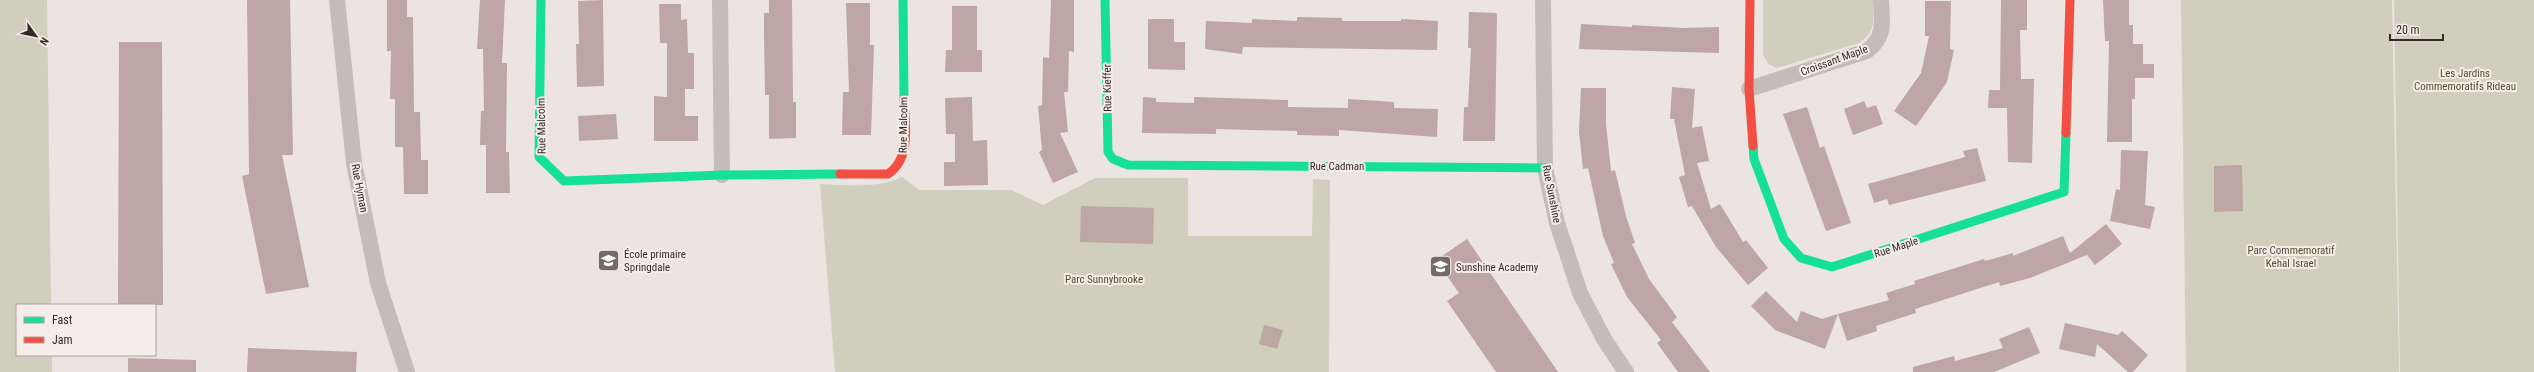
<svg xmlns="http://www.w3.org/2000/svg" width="2534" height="372" viewBox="0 0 2534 372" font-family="'Roboto Condensed',sans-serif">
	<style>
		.green { fill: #d0cebc }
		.building { fill: #bda6a4 }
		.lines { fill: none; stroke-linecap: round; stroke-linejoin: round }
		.street { stroke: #c4bcba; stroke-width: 16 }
		.fast { stroke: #16e098; stroke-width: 9 }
		.jam { stroke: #f24e42; stroke-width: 9 }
		.labels { text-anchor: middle; stroke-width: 4; stroke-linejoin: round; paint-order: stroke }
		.street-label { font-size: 11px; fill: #342929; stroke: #f7ede8 }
		.park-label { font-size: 11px; fill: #4b4f2f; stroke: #f7ede8 }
		.poi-label { font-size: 11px; fill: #342929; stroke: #f7ede8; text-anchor: start }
	</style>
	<rect width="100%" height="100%" fill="#ebe4e1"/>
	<g class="green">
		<path d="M0 0H47L51 305H17V355H52V372H0Z"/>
		<path d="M1763 0H1873C1873 20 1877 31 1859 43L1777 68 1768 64 1763 54Z"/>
		<path d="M2181 0H2392L2399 372H2186Z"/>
		<path d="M2394 0H2534V372H2400Z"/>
		<path d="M902 177 919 190H1011L1043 205 1095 178H1188V236H1312L1313 179 1330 180 1329 372H835L820 184C848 185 876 189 902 177Z"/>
	</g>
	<g class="building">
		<path d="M247 0H290L293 155H282L309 287 266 294 242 176 249 174Z"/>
		<path d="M387 0H407V17H413L414 112H420L421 160H428V194H404L403 147H395V99H390L391 51H387Z"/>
		<path d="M480 0H505L502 63H507L506 152H509L510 193H486V145H480L481 111H484L483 49H477Z"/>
		<path d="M603 0 604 86 577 87 576 44H579L578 1Z"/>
		<path d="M769 0H792L793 102H796V138L769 139V95H765L764 33V13H769Z"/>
		<path d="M1051 0H1074V52L1069 51 1068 92H1064L1068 132 1060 133 1078 172 1053 183 1039 152 1042 150 1038 106 1042 105 1043 57 1049 58Z"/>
		<path d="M2001 0H2027V30H2020L2021 79H2034L2032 163 2008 162 2007 108H1988L1989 90H2000Z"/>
		<path d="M2103 0H2129V25H2133V44H2143V64H2154V78H2135V99H2132V142H2107L2109 41H2105Z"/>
		<path d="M1925 1H1951L1950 49 1954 50 1947 82 1916 126 1894 111 1921 73 1929 36H1925Z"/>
		<path d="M846 3H870V45H874L871 135H842L843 92H849Z"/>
		<path d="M659 4H681V20L687 19 688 53H694V89H685V116H698V141H654V96L667 97V43H660Z"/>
		<path d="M952 6H977V50H982V72H945L946 50H952Z"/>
		<path d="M1469 12 1497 13 1495 141H1463L1464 107H1468L1471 48H1468Z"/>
		<path d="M1297 17 1342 18V21H1401V19L1438 21 1437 50 1243 47 1242 54 1205 49 1206 21 1252 23V19L1297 21Z"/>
		<path d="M1148 19H1174V42H1185V70L1148 69Z"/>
		<path d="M1581 24 1632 27V25L1683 28 1719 27V53L1579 49Z"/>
		<path d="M119 42H162L163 305H118Z"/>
		<path d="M1672 87 1695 89 1692 128 1702 126 1709 161 1697 163 1711 209 1720 204 1743 242 1746 240 1768 268 1748 285 1716 247 1692 206 1688 207 1679 177 1685 175 1674 119H1670Z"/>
		<path d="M1581 88H1606V124L1611 171 1615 170 1626 216 1635 243 1632 244 1649 279 1677 317 1672 322 1710 372H1678L1657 343 1661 340 1627 297 1611 264 1614 263 1603 236 1588 168 1583 169 1579 132Z"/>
		<path d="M972 97 973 141 987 140 988 185 944 186V162H955V134H946L945 98Z"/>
		<path d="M1143 97 1156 98V102L1194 103V97L1288 100V107L1348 108V99L1394 102V108L1438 109 1437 137 1339 130V136L1297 135V131L1216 129V134L1142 133Z"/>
		<path d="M1864 101 1867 108 1876 105 1883 124 1853 135 1844 109Z"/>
		<path d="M1807 107 1820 148 1824 146 1851 223 1826 231 1783 114Z"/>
		<path d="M616 114 618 139 579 141 578 116Z"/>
		<path d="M1977 148 1986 181 1889 205 1887 199 1874 203 1868 184 1965 157 1963 151Z"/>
		<path d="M2121 150 2148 151 2145 205 2155 207 2150 229 2110 221 2116 189 2120 190Z"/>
		<path d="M2242 165 2243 211 2214 212V166Z"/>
		<path d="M1081 206 1154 208 1153 244 1080 242Z"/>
		<path d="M2106 224 2122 244 2095 265 2087 255 2030 278 2000 286 1999 282 1915 309 1916 313 1876 326 1877 331 1847 341 1838 314 1889 300 1886 293 1915 284 1914 281 1984 259 1985 261 2013 253V256L2063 236 2070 253Z"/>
		<path d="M1467 239 1558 372H1496L1447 301 1459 293 1436 260Z"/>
		<path d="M1766 291 1797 322 1801 311 1822 319 1838 314 1825 349 1775 330 1751 306Z"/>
		<path d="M2065 323 2118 335 2122 331 2148 355 2133 372H2128L2097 344 2095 357 2059 349Z"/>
		<path d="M1264 325 1283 330 1277 349 1259 344Z"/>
		<path d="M2029 327 2040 353 1994 372H1913V367L1954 356 1955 361 2003 348 1999 339Z"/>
		<path d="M248 348 357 352 356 372H247Z"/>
		<path d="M128 358 196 360V372H128Z"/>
	</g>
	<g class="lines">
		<g class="street">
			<path d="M337 0 354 163 378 283 407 372"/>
			<path d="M720 0 722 175"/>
			<path d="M1543 0 1545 168 1557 223 1580 293 1604 339 1626 372"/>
			<path d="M1749 89 1867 51C1886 36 1882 22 1881 0"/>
		</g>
		<g class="fast">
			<path d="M541 0 539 157 564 181 722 175 840 174"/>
			<path d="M903 0 904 99"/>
			<path d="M1105 0 1108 152 1113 159 1128 165 1545 168"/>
			<path d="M1753 146 1754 159 1784 239 1801 258 1832 267 2064 192 2066 133"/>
		</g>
		<g class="jam">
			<path d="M1750 0 1749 89 1753 146"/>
			<path d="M2066 133 2070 0"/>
			<path d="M840 174H888C912 158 905 124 904 99"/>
		</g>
	</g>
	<defs>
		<symbol id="school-square" viewBox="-11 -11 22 22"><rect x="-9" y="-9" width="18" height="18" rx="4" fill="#746a69" stroke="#f7ede8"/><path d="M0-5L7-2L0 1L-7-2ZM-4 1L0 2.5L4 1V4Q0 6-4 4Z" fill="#fff"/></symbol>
	</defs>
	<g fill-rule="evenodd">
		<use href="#school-square" x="596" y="248" width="25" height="25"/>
		<use href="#school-square" x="1428" y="254" width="25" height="25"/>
	</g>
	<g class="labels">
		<g class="street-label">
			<text transform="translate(1834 60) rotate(-20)" y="4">Croissant Maple</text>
			<text transform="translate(1107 88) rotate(-91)" y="4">Rue Kieffer</text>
			<text transform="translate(903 125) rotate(-89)" y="4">Rue Malcolm</text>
			<text transform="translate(541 126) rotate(-91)" y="4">Rue Malcolm</text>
			<text x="1337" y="170">Rue Cadman</text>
			<text transform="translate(360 188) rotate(79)" y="4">Rue Hyman</text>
			<text transform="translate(1552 194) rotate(79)" y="4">Rue Sunshine</text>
			<text transform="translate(1896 247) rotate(-18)" y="4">Rue Maple</text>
		</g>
		<g class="park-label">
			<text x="2465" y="77">Les Jardins<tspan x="2465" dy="13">Commemoratifs Rideau</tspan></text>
			<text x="2291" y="254">Parc Commemoratif<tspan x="2291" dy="13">Kehal Israel</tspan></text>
			<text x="1104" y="283">Parc Sunnybrooke</text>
		</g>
		<g class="poi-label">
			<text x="624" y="258">École primaire<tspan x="624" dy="13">Springdale</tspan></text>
			<text x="1456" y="271">Sunshine Academy</text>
		</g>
	</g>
	<rect x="16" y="304" width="140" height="52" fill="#f7ede8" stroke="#a99f9c"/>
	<rect x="24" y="317" width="20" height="6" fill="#16e098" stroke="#a99f9c"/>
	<text x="52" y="324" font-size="12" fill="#342929">Fast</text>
	<rect x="24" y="337" width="20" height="6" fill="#f24e42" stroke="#a99f9c"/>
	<text x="52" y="344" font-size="12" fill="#342929">Jam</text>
	<g transform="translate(36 36) rotate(123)" stroke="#f7ede8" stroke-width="3" paint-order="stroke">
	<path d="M0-3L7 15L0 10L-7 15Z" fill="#342929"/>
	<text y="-6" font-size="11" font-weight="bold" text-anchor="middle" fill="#342929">N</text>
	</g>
	<path d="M2390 34v6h53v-6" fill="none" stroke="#342929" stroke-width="2"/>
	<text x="2396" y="34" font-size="12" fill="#342929" stroke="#f7ede8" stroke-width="3" paint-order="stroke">20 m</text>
</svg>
